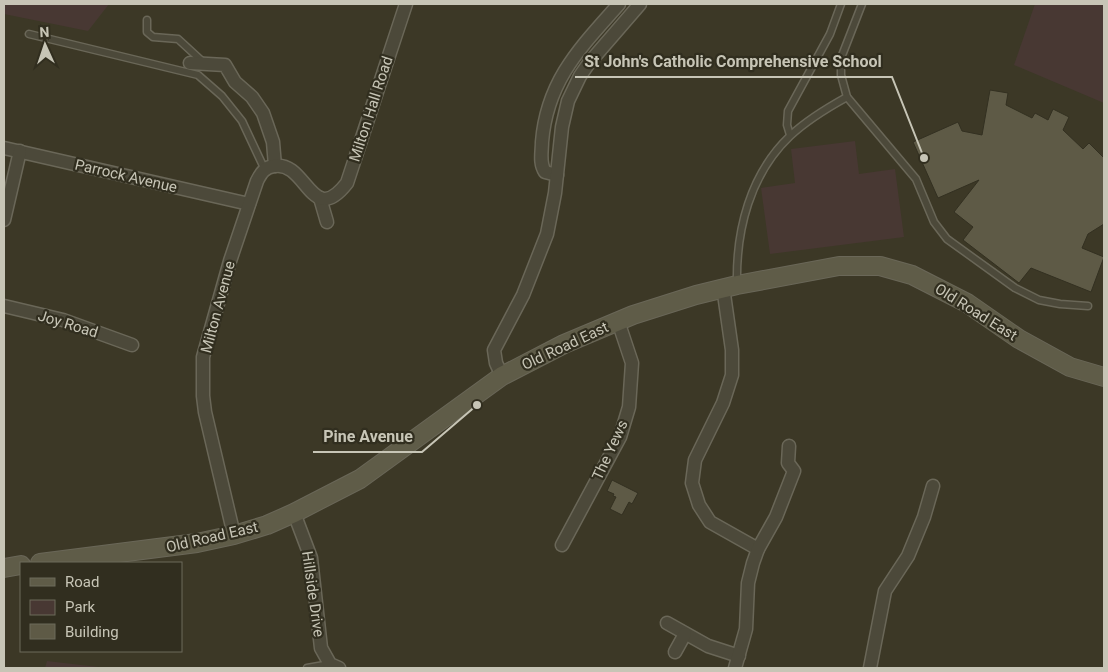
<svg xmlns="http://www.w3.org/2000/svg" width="1108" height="672" viewBox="0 0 1108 672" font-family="Roboto,sans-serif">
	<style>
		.green { fill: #483833 }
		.building { fill: #5e5a46; stroke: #333021 }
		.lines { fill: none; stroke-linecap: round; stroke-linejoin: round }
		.service-casing { stroke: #6a6758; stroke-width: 9 }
		.minor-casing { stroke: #6a6758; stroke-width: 15 }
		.secondary-casing { stroke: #6a6758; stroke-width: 20 }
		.service { stroke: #4c493a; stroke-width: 6 }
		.minor { stroke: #4c493a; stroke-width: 12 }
		.secondary { stroke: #5f5c48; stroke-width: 18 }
		.labels { text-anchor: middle; stroke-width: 4.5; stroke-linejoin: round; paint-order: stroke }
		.street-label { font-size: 15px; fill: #c7c5b6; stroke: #312e1f }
		.leader { fill: none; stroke: #c7c5b6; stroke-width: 2 }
		.callout-dot { fill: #c7c5b6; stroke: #312e1f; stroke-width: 2 }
		.callout-label { font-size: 16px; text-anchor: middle; font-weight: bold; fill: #c7c5b6; stroke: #312e1f; stroke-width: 4.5; stroke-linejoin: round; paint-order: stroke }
	</style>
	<rect width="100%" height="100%" fill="#3c3826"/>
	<g class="green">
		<path d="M4 4H109L88 31 4 14Z"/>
		<path d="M1035 4H1104V103L1014 65Z"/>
		<path d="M855 141 859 174 895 169 904 237 770 254 761 188 795 183 791 149Z"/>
		<path d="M47 661 107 668H109H45Z"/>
	</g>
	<g class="building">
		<path d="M990 90 1008 93 1006 105 1032 118 1035 113 1048 120 1053 109 1069 117 1063 130 1083 149 1089 143 1104 158V224L1088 234 1082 248 1104 257 1091 292 1031 268 1019 283 963 240 973 227 954 212 979 180 938 198 913 142 958 122 962 131 982 135Z"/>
		<path d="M612 480 638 493 632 504 629 502 622 515 610 509 616 497 613 496 614 494 607 491Z"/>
	</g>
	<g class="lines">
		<defs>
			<g id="service">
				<path d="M862 4 841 58V75L847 97 916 179 934 222 947 239 1015 288 1039 300 1060 304 1088 306"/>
				<path d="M147 20V32L153 37 178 39 203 62"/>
				<path d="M29 34 198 75 222 96 242 121 265 170"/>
				<path d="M790 135 787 125 788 111 830 34 841 4"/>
				<path d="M737 283C736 230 750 174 790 136 807 120 827 108 847 97"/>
				<path d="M307 668 330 664"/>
			</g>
			<g id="minor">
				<path d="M190 63 225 65 235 82 252 97 263 113 273 142 275 166"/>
				<path d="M4 148 249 204"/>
				<path d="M557 175 545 172C539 163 542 152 542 142 547 80 581 47 619 4"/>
				<path d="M320 198 327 222"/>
				<path d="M4 220 20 151"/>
				<path d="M723 287 732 350V375L723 403 695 460 692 483 699 505 710 522 758 549"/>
				<path d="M4 306 63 320 132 345"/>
				<path d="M502 376 496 363 494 350 523 295 547 234 555 193 562 127 568 101 580 76 589 63 640 4"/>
				<path d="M294 513 311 558 321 648 330 664 339 668"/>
				<path d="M234 535 205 412 203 396V357L230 261 257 181C261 173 265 167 274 166 307 160 311 229 347 183L406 4"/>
				<path d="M562 545 620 437 629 407 632 363 618 321"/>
				<path d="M667 623 708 646 739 656"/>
				<path d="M675 652 685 634"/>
				<path d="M735 668 746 629 748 583 753 563 758 549 776 517 794 471 788 463 789 446"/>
				<path d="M870 668 885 591 908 556 924 517 933 486"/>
			</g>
			<g id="secondary">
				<path d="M40 563 197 543 234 535 267 525 294 513 360 479 502 376 564 344 633 315 696 295 737 285 839 266H880L912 275 967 303 1019 339 1070 367 1104 377"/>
				<path d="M4 568 21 565"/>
			</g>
		</defs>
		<use href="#service" class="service-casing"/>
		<use href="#minor" class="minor-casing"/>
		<use href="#secondary" class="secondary-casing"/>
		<use href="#service" class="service"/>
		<use href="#minor" class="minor"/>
		<use href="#secondary" class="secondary"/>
	</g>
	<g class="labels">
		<g class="street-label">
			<text transform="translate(371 109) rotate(-72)" y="5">Milton Hall Road</text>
			<text transform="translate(126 176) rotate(13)" y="5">Parrock Avenue</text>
			<text transform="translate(218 307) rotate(-75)" y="5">Milton Avenue</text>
			<text transform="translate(976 312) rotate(32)" y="5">Old Road East</text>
			<text transform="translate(68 324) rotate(17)" y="5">Joy Road</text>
			<text transform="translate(565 346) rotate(-25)" y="5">Old Road East</text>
			<text transform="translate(610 450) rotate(-65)" y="5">The Yews</text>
			<text transform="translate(212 537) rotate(-13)" y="5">Old Road East</text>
			<text transform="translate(313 594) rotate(82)" y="5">Hillside Drive</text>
		</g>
	</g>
	<path class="leader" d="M924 158L892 77H575M477 405L422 452H313"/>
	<g class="callout-dot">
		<circle cx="924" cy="158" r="5"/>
		<circle cx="477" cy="405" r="5"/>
	</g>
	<g class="callout-label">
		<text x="733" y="67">St John's Catholic Comprehensive School</text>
		<text x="368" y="442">Pine Avenue</text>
	</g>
	<rect width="1108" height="672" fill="none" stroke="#c7c5b6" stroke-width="10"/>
	<rect x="20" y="562" width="162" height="90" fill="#312e1f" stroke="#6d6a5b"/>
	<rect x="30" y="578" width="25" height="8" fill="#5f5c48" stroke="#6d6a5b"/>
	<text x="65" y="587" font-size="15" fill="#c7c5b6">Road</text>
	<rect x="30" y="600" width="25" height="15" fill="#483833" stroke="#6d6a5b"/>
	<text x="65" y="612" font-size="15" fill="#c7c5b6">Park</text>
	<rect x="30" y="624" width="25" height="15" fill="#5e5a46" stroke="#6d6a5b"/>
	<text x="65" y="637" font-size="15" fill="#c7c5b6">Building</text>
	<g transform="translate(45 45) rotate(357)" stroke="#312e1f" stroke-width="4" paint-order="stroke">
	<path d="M0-4L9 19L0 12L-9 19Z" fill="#c7c5b6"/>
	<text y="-8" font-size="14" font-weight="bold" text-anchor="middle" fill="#c7c5b6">N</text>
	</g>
</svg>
